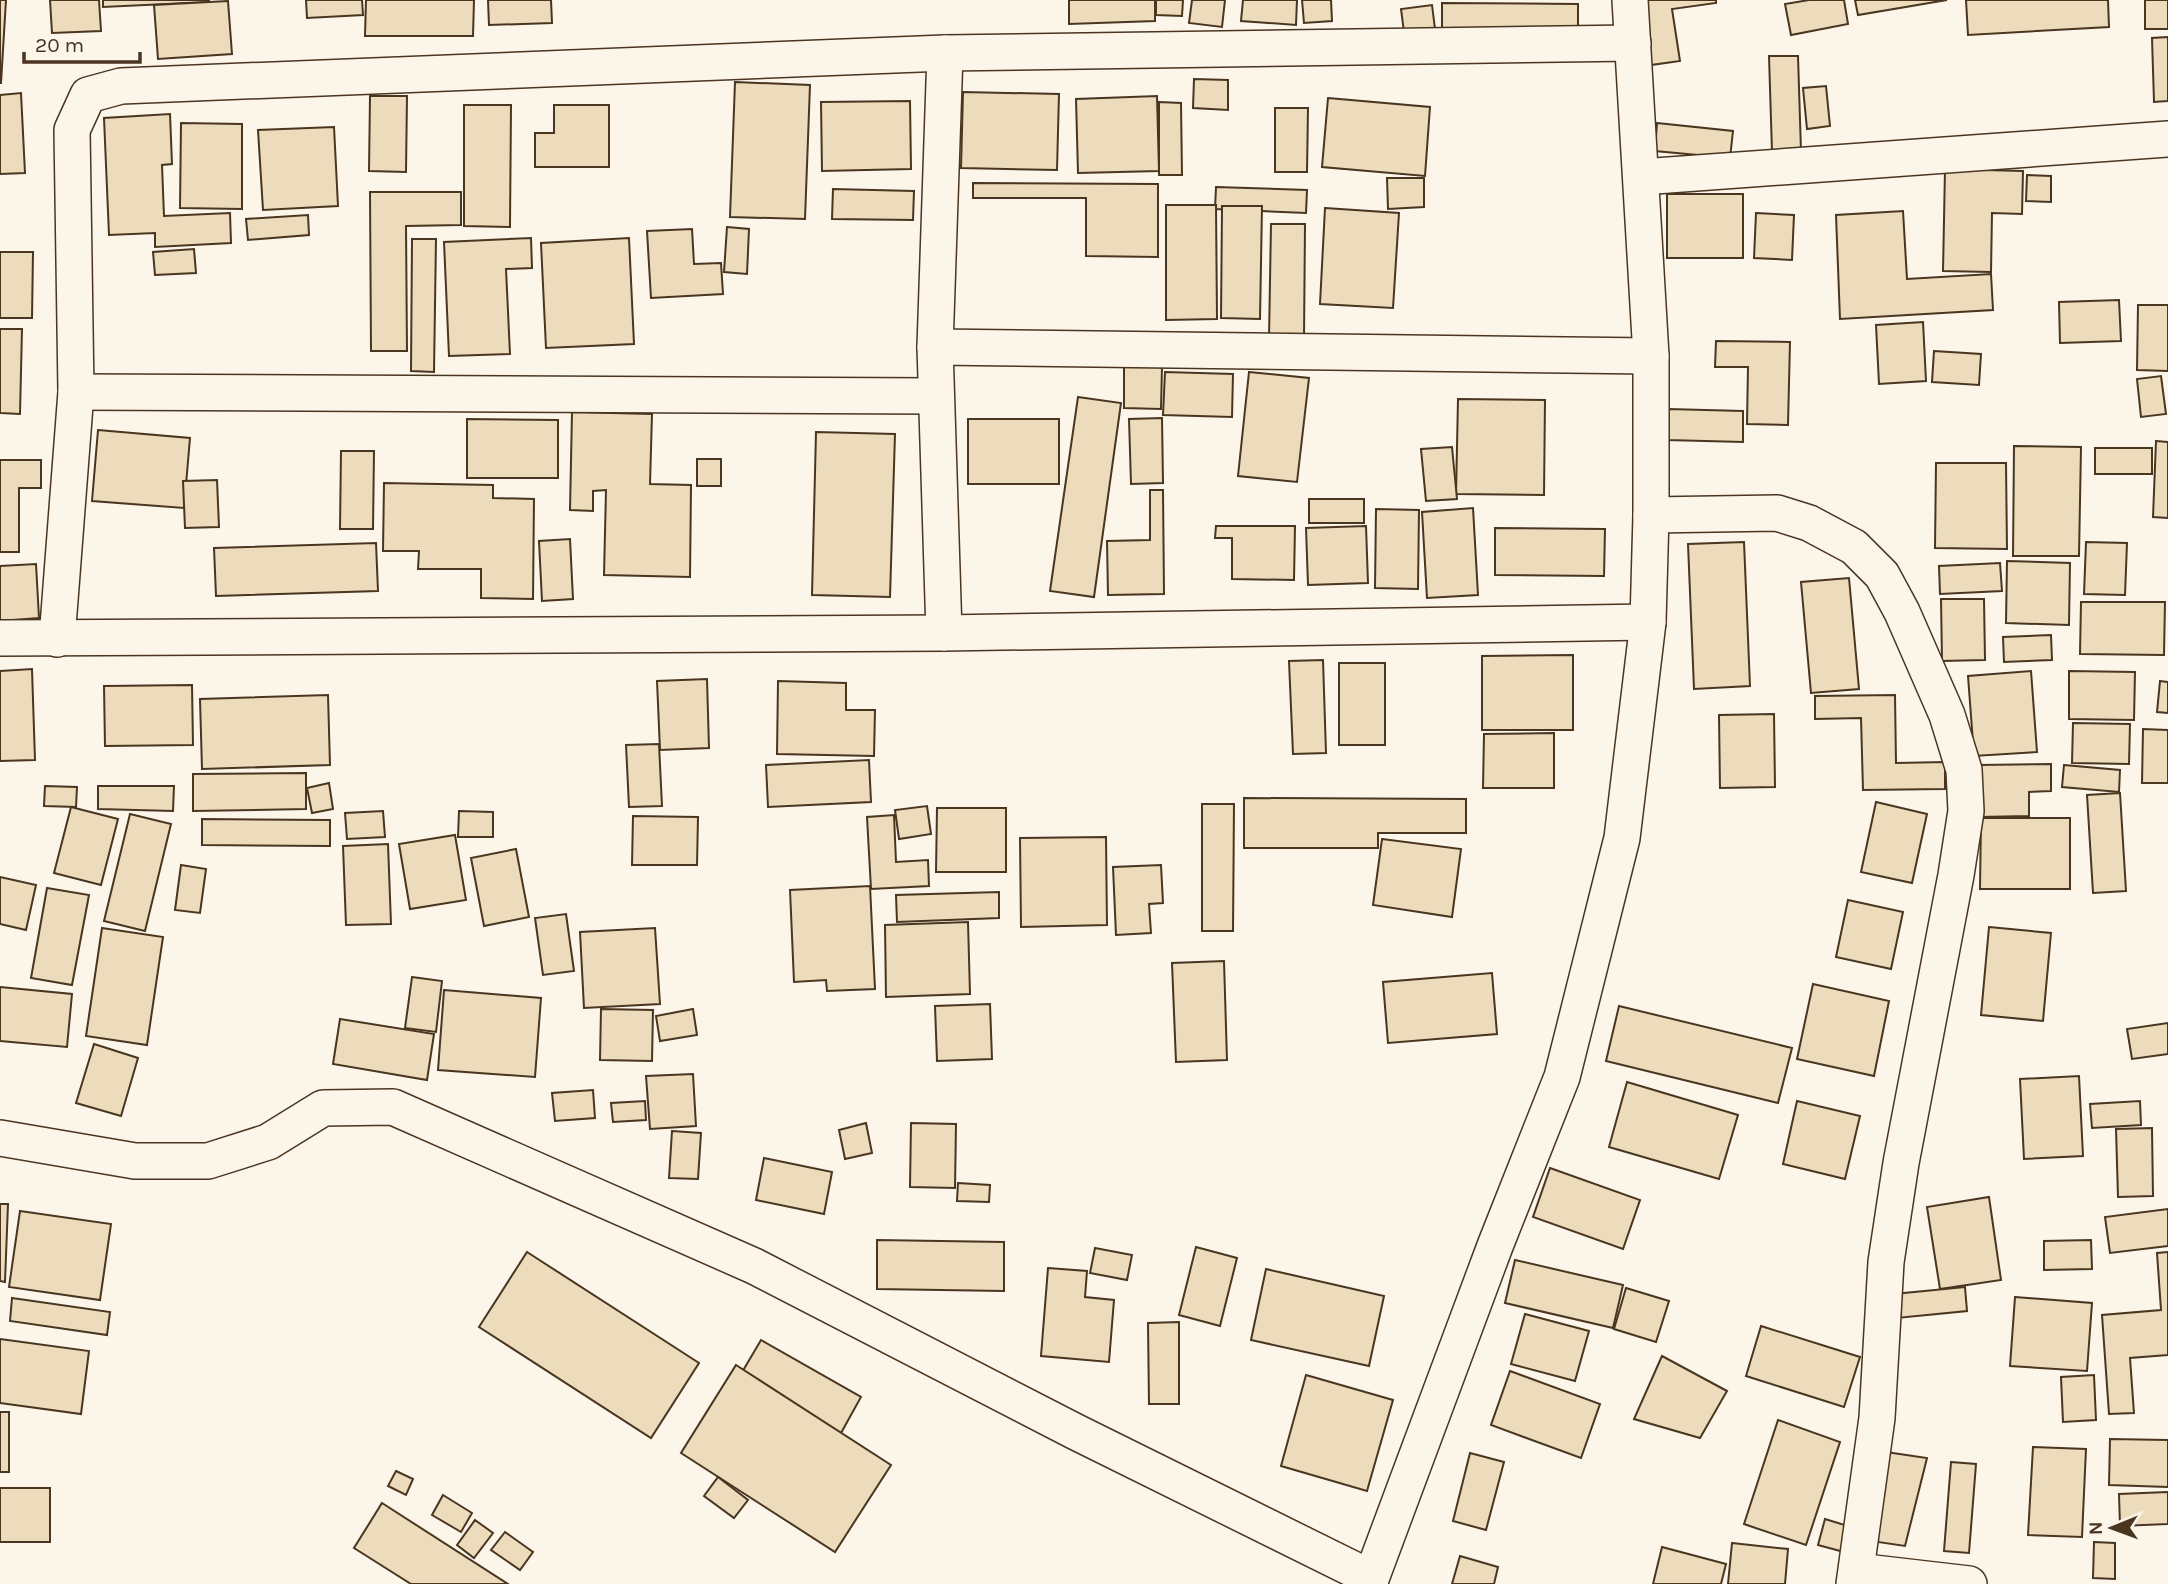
<svg xmlns="http://www.w3.org/2000/svg" width="2168" height="1584" viewBox="0 0 2168 1584" font-family="Karla,sans-serif">
	<style>
		.building { fill: #ecdcbc; stroke: #4a3520; stroke-width: 2 }
		.lines { fill: none; stroke-linecap: round; stroke-linejoin: round }
		.street-casing { stroke: #4a3520; stroke-width: 38 }
		.street { stroke: #fbf6e9; stroke-width: 35 }
	</style>
	<rect width="100%" height="100%" fill="#fbf6e9"/>
	<g class="building">
		<path d="M0 0H6L1 83H0Z"/>
		<path d="M50 0H99L101 31 52 33Z"/>
		<path d="M103 0H209V2L103 7Z"/>
		<path d="M306 0H362L363 15 307 18Z"/>
		<path d="M366 0H474L473 36H365Z"/>
		<path d="M488 0H551L552 23 489 25Z"/>
		<path d="M1069 0H1155V21L1069 24Z"/>
		<path d="M1156 0H1183L1182 16 1156 15Z"/>
		<path d="M1192 0H1225L1222 27 1189 23Z"/>
		<path d="M1243 0H1297L1296 25 1241 21Z"/>
		<path d="M1302 0H1331L1332 21 1304 23Z"/>
		<path d="M1641 0H1716V3L1672 9 1680 61 1651 65Z"/>
		<path d="M1809 0H1844L1848 24 1791 35 1785 4Z"/>
		<path d="M1855 0H1947L1858 15Z"/>
		<path d="M1966 0H2108L2109 27 1968 35Z"/>
		<rect x="2145" y="0" width="23" height="29"/>
		<path d="M228 1 232 54 158 59 154 5Z"/>
		<path d="M1442 3 1578 4V31L1442 30Z"/>
		<path d="M1432 5 1435 29 1404 32 1401 9Z"/>
		<path d="M2168 37V101L2154 102 2152 38Z"/>
		<path d="M1769 56H1798L1801 151 1772 152Z"/>
		<path d="M1194 79 1228 80V110L1193 108Z"/>
		<path d="M735 82 810 85 805 219 730 217Z"/>
		<path d="M1826 86 1830 126 1807 129 1803 88Z"/>
		<path d="M963 92 1059 94 1057 170 961 168Z"/>
		<path d="M21 93 25 173 0 174V95Z"/>
		<path d="M370 96H407L406 172 369 171Z"/>
		<path d="M1157 96 1159 171 1078 173 1076 99Z"/>
		<path d="M1328 98 1430 107 1425 176 1322 167Z"/>
		<path d="M910 101 911 169 822 171 821 102Z"/>
		<path d="M1159 102 1181 103 1182 175H1159Z"/>
		<path d="M464 105H511L510 227 464 226Z"/>
		<path d="M554 105H609V167H535V133H554Z"/>
		<path d="M1275 108H1308L1307 172H1275Z"/>
		<path d="M170 114 172 164 162 165 164 216 230 213 231 243 155 247V233L109 235 104 118Z"/>
		<path d="M181 123 242 124V209L180 208Z"/>
		<path d="M1657 123 1733 131 1730 158 1655 151Z"/>
		<path d="M334 127 338 206 263 210 258 130Z"/>
		<path d="M1945 169 2023 171 2022 214 1992 213 1991 272 1943 271Z"/>
		<path d="M2027 175 2051 176V202L2026 201Z"/>
		<path d="M1387 178H1424V207L1388 209Z"/>
		<path d="M973 183 1158 184V257L1086 256V198H973Z"/>
		<path d="M1216 187 1307 190 1306 213 1215 209Z"/>
		<path d="M833 189 914 191 913 220 832 219Z"/>
		<path d="M370 192H461V225L406 226 407 351H371Z"/>
		<rect x="1667" y="194" width="76" height="64"/>
		<path d="M1166 205H1216L1217 319 1166 320Z"/>
		<path d="M1222 206H1262L1260 319 1221 318Z"/>
		<path d="M1325 208 1399 213 1393 308 1320 304Z"/>
		<path d="M1903 211 1907 279 1991 274 1993 310 1840 319 1836 215Z"/>
		<path d="M1756 213 1794 215 1792 260 1754 258Z"/>
		<path d="M308 215 309 235 248 240 246 219Z"/>
		<path d="M1271 224H1305L1304 338H1269Z"/>
		<path d="M727 227 749 229 747 274 724 272Z"/>
		<path d="M692 229 694 264 721 263 723 294 651 298 647 231Z"/>
		<path d="M531 238 532 268 506 269 510 354 449 356 444 242Z"/>
		<path d="M629 238 634 344 546 348 541 243Z"/>
		<path d="M412 239H436L434 372 411 371Z"/>
		<path d="M194 249 196 273 155 275 153 252Z"/>
		<path d="M0 252H33L32 318H0Z"/>
		<path d="M2119 300 2121 341 2060 343 2059 302Z"/>
		<path d="M2138 305H2168V371L2137 370Z"/>
		<path d="M1923 322 1926 381 1879 384 1876 325Z"/>
		<path d="M0 329H22L20 414 0 413Z"/>
		<path d="M1716 341 1790 342 1788 425 1747 424 1748 367H1715Z"/>
		<path d="M1934 351 1981 354 1979 385 1932 382Z"/>
		<path d="M1124 367H1162L1161 409 1124 408Z"/>
		<path d="M1165 372 1233 374 1232 417 1163 415Z"/>
		<path d="M1249 372 1309 378 1297 482 1238 476Z"/>
		<path d="M2161 376 2166 414 2141 417 2137 379Z"/>
		<path d="M1078 397 1121 403 1094 597 1050 591Z"/>
		<path d="M1458 399 1545 400 1544 495 1456 494Z"/>
		<path d="M1668 409 1743 411V442L1667 440Z"/>
		<path d="M572 412 652 414 650 484 691 485 690 577 604 575 606 490 593 491V511L570 510Z"/>
		<path d="M1162 418 1163 483 1131 484 1129 419Z"/>
		<path d="M467 419 558 420V478H467Z"/>
		<rect x="968" y="419" width="91" height="65"/>
		<path d="M98 430 190 438 184 508 92 501Z"/>
		<path d="M816 432 895 434 890 597 812 595Z"/>
		<path d="M2156 441 2168 442V518L2153 517Z"/>
		<path d="M2014 446 2081 447 2079 556H2013Z"/>
		<path d="M1452 447 1457 499 1426 501 1421 449Z"/>
		<rect x="2095" y="448" width="57" height="26"/>
		<path d="M341 451H374L373 529H340Z"/>
		<rect x="697" y="459" width="24" height="27"/>
		<path d="M0 460H41V488H19V552H0Z"/>
		<path d="M1936 463H2006L2007 549 1935 548Z"/>
		<path d="M217 480 219 527 185 528 183 481Z"/>
		<path d="M384 483 493 485V498L534 499 533 599 481 598V569H418L419 551H383Z"/>
		<path d="M1150 490H1163L1164 594 1108 595 1107 541 1150 540Z"/>
		<rect x="1309" y="499" width="55" height="24"/>
		<path d="M1473 508 1478 595 1427 598 1422 512Z"/>
		<path d="M1376 509 1419 510 1418 589 1375 588Z"/>
		<path d="M1216 526H1295L1294 580 1232 579V538H1215Z"/>
		<path d="M1366 526 1368 583 1308 585 1306 528Z"/>
		<path d="M1495 528 1605 529 1604 576 1495 575Z"/>
		<path d="M570 539 573 599 542 601 539 541Z"/>
		<path d="M1744 542 1750 686 1694 689 1688 544Z"/>
		<path d="M2086 542 2127 543 2125 595 2084 594Z"/>
		<path d="M376 543 378 591 216 596 214 548Z"/>
		<path d="M2007 561 2070 563 2069 625 2006 623Z"/>
		<path d="M2000 563 2002 591 1940 594 1939 566Z"/>
		<path d="M36 564 39 618 0 621V566Z"/>
		<path d="M1849 578 1859 689 1811 693 1801 582Z"/>
		<path d="M1941 599H1984L1985 660 1942 661Z"/>
		<path d="M2081 602H2165L2164 655 2080 654Z"/>
		<path d="M2051 635 2052 660 2004 662 2003 637Z"/>
		<path d="M1573 655V730H1482V656Z"/>
		<path d="M1323 660 1326 753 1293 754 1289 661Z"/>
		<rect x="1339" y="663" width="46" height="82"/>
		<path d="M32 669 35 760 0 761V671Z"/>
		<path d="M2031 671 2037 752 1974 756 1968 676Z"/>
		<path d="M2069 671 2135 672 2134 720 2069 719Z"/>
		<path d="M707 679 709 748 660 750 657 681Z"/>
		<path d="M778 681 846 683V710H875L874 756 777 754Z"/>
		<path d="M2160 681 2168 682V713L2157 712Z"/>
		<path d="M192 685 193 745 105 746 104 686Z"/>
		<path d="M328 695 330 765 202 769 200 699Z"/>
		<path d="M1895 695 1896 763 1945 762V789L1863 790 1861 718 1815 719V696Z"/>
		<path d="M1774 714 1775 787 1720 788 1719 715Z"/>
		<path d="M2073 723 2130 724 2129 764 2072 763Z"/>
		<path d="M2143 729 2168 730V783H2142Z"/>
		<path d="M1554 733V788H1483L1484 734Z"/>
		<path d="M659 744 662 806 629 807 626 745Z"/>
		<path d="M869 760 871 802 768 807 766 765Z"/>
		<path d="M2051 764V791L2029 792V816L1979 817V765Z"/>
		<path d="M2064 765 2120 770 2119 792 2062 787Z"/>
		<path d="M306 773V809L193 811V774Z"/>
		<path d="M329 783 333 809 312 813 307 788Z"/>
		<path d="M45 786 77 787 76 807 44 806Z"/>
		<path d="M98 786H174L173 811 98 809Z"/>
		<path d="M2120 793 2126 891 2093 893 2087 795Z"/>
		<path d="M1244 798 1466 799V833H1378V848H1244Z"/>
		<path d="M1876 802 1927 814 1912 883 1861 872Z"/>
		<path d="M1202 804H1234L1233 931H1202Z"/>
		<path d="M927 806 931 834 899 839 895 810Z"/>
		<path d="M71 807 118 819 101 885 54 873Z"/>
		<path d="M937 808H1006V872H936Z"/>
		<path d="M383 811 385 837 347 839 345 813Z"/>
		<path d="M459 811 493 812V837H458Z"/>
		<path d="M130 814 171 824 145 931 104 921Z"/>
		<path d="M894 815 896 862 928 860 929 886 871 889 867 817Z"/>
		<path d="M633 816 698 817 697 865H632Z"/>
		<path d="M1981 818H2070V889H1980Z"/>
		<path d="M202 819 330 820V846L202 845Z"/>
		<path d="M455 835 466 900 410 909 399 844Z"/>
		<path d="M1106 837 1107 925 1021 927 1020 838Z"/>
		<path d="M1382 839 1461 849 1452 917 1373 905Z"/>
		<path d="M388 844 391 924 346 925 343 846Z"/>
		<path d="M516 849 529 917 484 926 471 858Z"/>
		<path d="M181 865 206 869 200 913 175 910Z"/>
		<path d="M1161 865 1163 903 1149 904 1151 933 1116 935 1113 867Z"/>
		<path d="M0 877 36 885 26 930 0 924Z"/>
		<path d="M870 886 875 989 827 991 826 980 794 982 790 890Z"/>
		<path d="M47 888 89 895 72 985 31 978Z"/>
		<path d="M999 892V918L897 922 896 895Z"/>
		<path d="M1848 900 1903 912 1891 969 1836 957Z"/>
		<path d="M566 914 574 971 543 975 535 918Z"/>
		<path d="M968 922 970 994 886 997 885 925Z"/>
		<path d="M1989 927 2051 933 2043 1021 1981 1015Z"/>
		<path d="M102 928 163 937 147 1045 86 1036Z"/>
		<path d="M655 928 660 1004 584 1008 580 932Z"/>
		<path d="M1224 961 1227 1060 1176 1062 1172 963Z"/>
		<path d="M1492 973 1497 1034 1388 1043 1383 982Z"/>
		<path d="M412 977 442 981 436 1032 405 1028Z"/>
		<path d="M1813 984 1889 1001 1874 1076 1797 1059Z"/>
		<path d="M0 987 72 994 67 1047 0 1041Z"/>
		<path d="M444 990 541 998 535 1077 438 1070Z"/>
		<path d="M990 1004 992 1059 937 1061 935 1006Z"/>
		<path d="M1619 1006 1792 1048 1778 1103 1606 1061Z"/>
		<path d="M601 1009 653 1010 652 1061 600 1060Z"/>
		<path d="M693 1009 697 1035 660 1041 656 1016Z"/>
		<path d="M340 1019 434 1034 427 1080 333 1064Z"/>
		<path d="M2168 1023V1054L2132 1059 2127 1029Z"/>
		<path d="M94 1044 138 1058 121 1116 76 1103Z"/>
		<path d="M693 1074 696 1126 650 1129 646 1076Z"/>
		<path d="M2079 1076 2083 1156 2024 1159 2020 1079Z"/>
		<path d="M1627 1082 1738 1115 1719 1179 1609 1147Z"/>
		<path d="M593 1090 595 1118 555 1121 552 1093Z"/>
		<path d="M645 1101 646 1120 613 1122 611 1103Z"/>
		<path d="M1797 1101 1860 1116 1845 1179 1783 1164Z"/>
		<path d="M2140 1101 2141 1125 2092 1128 2090 1104Z"/>
		<path d="M866 1123 872 1153 845 1159 839 1130Z"/>
		<path d="M911 1123 956 1124 955 1188 910 1187Z"/>
		<path d="M2152 1128 2153 1196 2118 1197 2116 1129Z"/>
		<path d="M672 1131 701 1133 698 1179 669 1178Z"/>
		<path d="M764 1158 832 1172 824 1214 756 1200Z"/>
		<path d="M1550 1168 1640 1200 1623 1249 1533 1217Z"/>
		<path d="M958 1183 990 1185 989 1202 957 1201Z"/>
		<path d="M1989 1197 2001 1280 1940 1289 1927 1207Z"/>
		<path d="M0 1204H8L5 1282 0 1281Z"/>
		<path d="M2168 1209V1246L2110 1253 2105 1217Z"/>
		<path d="M20 1211 111 1224 100 1300 9 1287Z"/>
		<path d="M877 1240 1004 1242V1291L877 1289Z"/>
		<path d="M2091 1240 2092 1269 2044 1270V1241Z"/>
		<path d="M1196 1247 1237 1258 1220 1326 1179 1315Z"/>
		<path d="M1095 1248 1132 1255 1127 1280 1090 1273Z"/>
		<path d="M527 1252 699 1363 651 1438 479 1327Z"/>
		<path d="M2168 1252V1355L2130 1358 2134 1413 2109 1414 2102 1315 2161 1310 2157 1253Z"/>
		<path d="M1515 1260 1623 1285 1613 1328 1505 1303Z"/>
		<path d="M1048 1268 1087 1271 1085 1297 1114 1300 1109 1362 1041 1356Z"/>
		<path d="M1266 1269 1384 1296 1369 1366 1251 1340Z"/>
		<path d="M1965 1287 1967 1311 1897 1318 1894 1294Z"/>
		<path d="M1626 1288 1669 1301 1656 1342 1614 1329Z"/>
		<path d="M2015 1297 2092 1303 2087 1371 2010 1366Z"/>
		<path d="M12 1298 110 1312 107 1335 10 1321Z"/>
		<path d="M1525 1314 1589 1331 1575 1381 1511 1364Z"/>
		<path d="M1179 1322V1404H1149L1148 1323Z"/>
		<path d="M1761 1326 1860 1357 1844 1407 1746 1376Z"/>
		<path d="M0 1339 89 1351 81 1414 0 1403Z"/>
		<path d="M761 1340 861 1397 841 1433 741 1374Z"/>
		<path d="M1662 1356 1727 1391 1700 1438 1634 1419Z"/>
		<path d="M736 1365 891 1465 835 1552 681 1453Z"/>
		<path d="M1510 1371 1600 1404 1581 1458 1491 1425Z"/>
		<path d="M1306 1375 1393 1400 1367 1491 1281 1466Z"/>
		<path d="M2094 1375 2096 1420 2063 1422 2061 1377Z"/>
		<rect x="0" y="1412" width="9" height="60"/>
		<path d="M1778 1420 1840 1442 1806 1545 1744 1524Z"/>
		<path d="M2110 1439 2168 1440V1487L2109 1485Z"/>
		<path d="M2033 1447 2086 1449 2082 1537 2028 1535Z"/>
		<path d="M1886 1452 1927 1458 1905 1546 1871 1541Z"/>
		<path d="M1470 1453 1504 1462 1486 1530 1453 1521Z"/>
		<path d="M1951 1462 1976 1464 1969 1553 1944 1551Z"/>
		<path d="M396 1471 413 1479 406 1495 388 1486Z"/>
		<path d="M718 1477 748 1500 734 1518 704 1496Z"/>
		<rect x="0" y="1488" width="50" height="54"/>
		<path d="M2168 1492V1524L2120 1526 2119 1494Z"/>
		<path d="M443 1495 472 1513 461 1532 432 1515Z"/>
		<path d="M382 1503 508 1584H411L354 1548Z"/>
		<path d="M1825 1519 1851 1527 1844 1552 1818 1545Z"/>
		<path d="M475 1520 493 1533 474 1558 457 1545Z"/>
		<path d="M505 1532 533 1552 520 1570 491 1550Z"/>
		<path d="M2094 1542 2115 1543V1579L2093 1578Z"/>
		<path d="M1732 1543 1788 1549 1785 1584H1728Z"/>
		<path d="M1662 1547 1726 1564 1721 1584H1653Z"/>
		<path d="M1460 1556 1498 1567 1494 1584H1452Z"/>
	</g>
	<g class="lines">
		<defs>
			<g id="street">
				<path d="M1641 177 2168 139"/>
				<path d="M935 347 1651 356"/>
				<path d="M76 392 936 396"/>
				<path d="M1651 515 1777 513 1809 523 1854 547 1882 575 1902 612 1947 715 1964 770 1966 811 1956 875 1901 1163 1886 1262 1877 1418 1854 1584"/>
				<path d="M944 633 935 347 945 53"/>
				<path d="M0 638 944 633 1648 622"/>
				<path d="M57 639 76 392 72 130 88 95 121 86 945 53 1633 43"/>
				<path d="M0 1138 135 1161H208L268 1142 323 1108 393 1107 754 1266 1076 1432 1371 1578"/>
				<path d="M1857 1571 1969 1584"/>
				<path d="M1369 1584 1495 1246 1562 1077 1622 838 1648 622 1651 515V356L1630 0"/>
			</g>
		</defs>
		<use href="#street" class="street-casing"/>
		<use href="#street" class="street"/>
	</g>
	<g transform="translate(2112 1528) rotate(269)" stroke="#fbf6e9" stroke-width="5" paint-order="stroke">
	<path d="M0-5L12 26L0 18L-12 26Z" fill="#4a3520"/>
	<text y="-10" font-size="19" font-weight="bold" text-anchor="middle" fill="#4a3520">N</text>
	</g>
	<path d="M24 52v10h116v-10" fill="none" stroke="#4a3520" stroke-width="3.5"/>
	<text x="35" y="52" font-size="21" fill="#4a3520" stroke="#fbf6e9" stroke-width="5" paint-order="stroke">20 m</text>
</svg>
